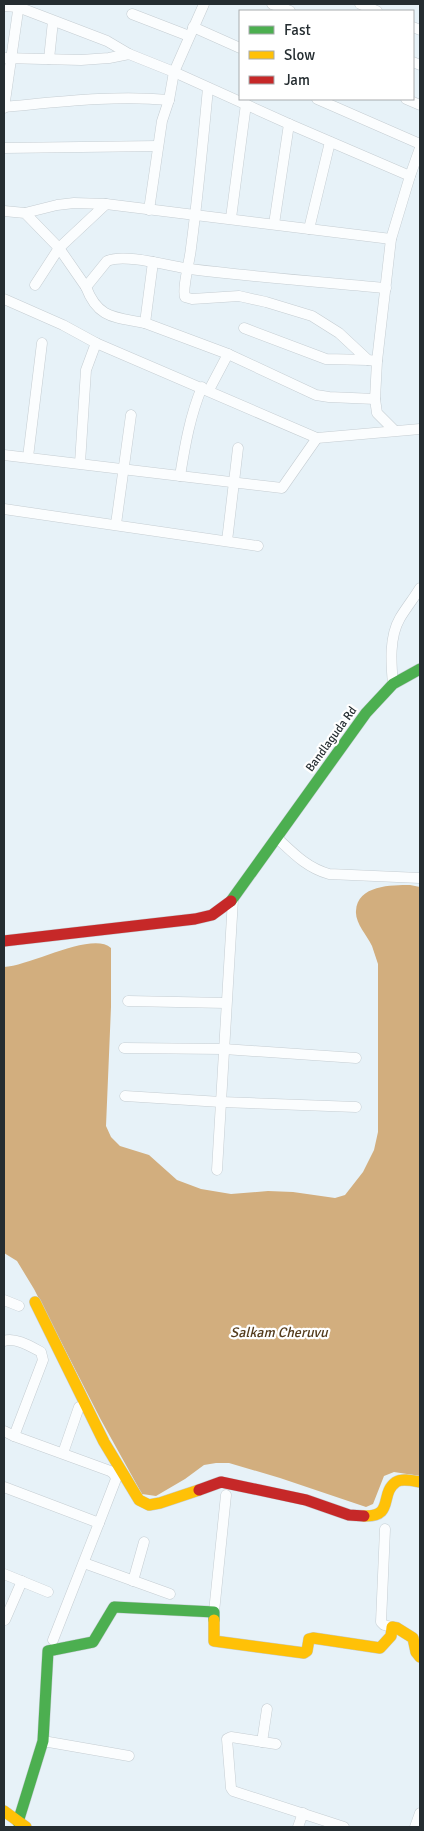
<svg xmlns="http://www.w3.org/2000/svg" width="424" height="1831" viewBox="0 0 424 1831" font-family="Signika,sans-serif">
	<style>
		.water { fill: #d2ae7e }
		.lines { fill: none; stroke-linecap: round; stroke-linejoin: round }
		.street-casing { stroke: #c5cdd2; stroke-width: 11 }
		.fast-casing { stroke: #c5cdd2; stroke-width: 12 }
		.slow-casing { stroke: #c5cdd2; stroke-width: 12 }
		.jam-casing { stroke: #c5cdd2; stroke-width: 12 }
		.street { stroke: #fbfdfe; stroke-width: 10 }
		.fast { stroke: #4caf50; stroke-width: 11 }
		.slow { stroke: #ffc107; stroke-width: 11 }
		.jam { stroke: #c62828; stroke-width: 11 }
		.labels { text-anchor: middle; stroke-width: 4.5; stroke-linejoin: round; paint-order: stroke }
		.street-label { font-size: 12px; fill: #252d31; stroke: #fff }
		.water-label { font-size: 14px; font-style: italic; fill: #543c1d; stroke: #fff }
	</style>
	<rect width="100%" height="100%" fill="#e7f2f8"/>
	<path class="water" d="M410 885 420 887V1476L394 1472 384 1476 373 1504 366 1507 280 1478 229 1463H216L204 1465 185 1479 156 1496 142 1494 101 1420 34 1289 17 1261 4 1253V967C31 966 92 931 111 948V1007L106 1126 111 1137 120 1146 149 1155 177 1180 201 1189 231 1194 268 1191 293 1192 335 1198 345 1195 363 1172 374 1150 378 1132V964C376 958 374 952 372 946 367 935 355 923 356 911 357 885 392 885 410 885Z"/>
	<g class="lines">
		<defs>
			<g id="street">
				<path d="M272 4 290 11"/>
				<path d="M360 4 377 11"/>
				<path d="M4 6 18 7 107 41 129 54"/>
				<path d="M132 14 189 36"/>
				<path d="M193 27 240 48"/>
				<path d="M413 27 420 30"/>
				<path d="M4 58 81 60 109 58 129 54 174 72 289 124 410 176"/>
				<path d="M49 59 53 21"/>
				<path d="M413 62 420 65"/>
				<path d="M208 88C203 142 198 195 191 248 190 260 182 288 185 297L192 299 239 296 266 302 312 316 339 333 368 360 377 361"/>
				<path d="M317 99 420 144"/>
				<path d="M406 99 420 105"/>
				<path d="M4 107C59 102 113 95 169 100"/>
				<path d="M4 108 19 4"/>
				<path d="M4 148 158 146"/>
				<path d="M149 210 162 121 169 100 174 72 204 4"/>
				<path d="M4 211 25 213 59 248 86 287"/>
				<path d="M25 213 57 205 74 203 106 204 391 239"/>
				<path d="M231 218 246 104"/>
				<path d="M274 224 289 124"/>
				<path d="M309 229 330 142"/>
				<path d="M153 262 145 323 228 354"/>
				<path d="M35 285 59 248 106 204"/>
				<path d="M4 299 63 325 96 343 317 438 420 429"/>
				<path d="M145 323C115 317 98 319 86 287L107 261C125 253 169 266 190 269 255 277 321 282 386 288"/>
				<path d="M244 328 326 359 368 360"/>
				<path d="M209 390 228 354 316 395 329 397 375 399"/>
				<path d="M394 430 377 413 375 399 377 361 391 239 410 176 420 148"/>
				<path d="M4 455 282 488 317 438"/>
				<path d="M28 457 42 343"/>
				<path d="M80 463 86 370 96 343"/>
				<path d="M180 476C185 445 190 416 202 387"/>
				<path d="M4 509 258 546"/>
				<path d="M116 524 131 415"/>
				<path d="M227 541 238 448"/>
				<path d="M393 684C391 663 389 637 400 618 406 608 414 598 420 588"/>
				<path d="M277 838C293 853 307 868 329 874L420 878"/>
				<path d="M128 1001 226 1003"/>
				<path d="M124 1048 224 1049 356 1058"/>
				<path d="M125 1096 221 1102 356 1107"/>
				<path d="M217 1170 233 899"/>
				<path d="M4 1300 19 1306"/>
				<path d="M4 1341C15 1337 30 1346 41 1352L43 1360 14 1436 4 1431"/>
				<path d="M63 1453 79 1407"/>
				<path d="M4 1487 99 1523 116 1479 114 1474 110 1471 14 1436"/>
				<path d="M385 1529 381 1622 384 1625 392 1627"/>
				<path d="M84 1563 170 1594"/>
				<path d="M4 1574 48 1592"/>
				<path d="M133 1581 144 1542"/>
				<path d="M214 1612 226 1495"/>
				<path d="M5 1620 22 1581"/>
				<path d="M53 1640 99 1523"/>
				<path d="M43 1741 129 1756"/>
				<path d="M262 1742 267 1709"/>
				<path d="M276 1744 231 1737 227 1739 231 1788 233 1791 344 1827"/>
				<path d="M298 1827 303 1813"/>
				<path d="M415 1827 420 1813"/>
			</g>
			<g id="fast">
				<path d="M231 901 366 713 393 684 420 669"/>
				<path d="M18 1822 43 1741 48 1651 93 1642 114 1607 214 1612V1620"/>
			</g>
			<g id="slow">
				<path d="M35 1302 104 1442 139 1500 149 1505 160 1503 199 1490"/>
				<path d="M364 1516C395 1517 379 1494 396 1482 402 1478 414 1481 420 1482"/>
				<path d="M214 1620V1641L304 1653 307 1651 309 1639 313 1638 380 1648 391 1636 392 1627 397 1628 413 1638 416 1652 420 1657"/>
				<path d="M4 1811 26 1827"/>
			</g>
			<g id="jam">
				<path d="M4 941 195 919 212 915 231 901"/>
				<path d="M199 1490 221 1482 306 1500 349 1515 364 1516"/>
			</g>
		</defs>
		<use href="#street" class="street-casing"/>
		<use href="#fast" class="fast-casing"/>
		<use href="#slow" class="slow-casing"/>
		<use href="#jam" class="jam-casing"/>
		<use href="#street" class="street"/>
		<use href="#fast" class="fast"/>
		<use href="#slow" class="slow"/>
		<use href="#jam" class="jam"/>
	</g>
	<g class="labels">
		<g class="street-label">
			<text transform="translate(331 739) rotate(-54)" y="4">Bandlaguda Rd</text>
		</g>
		<g class="water-label">
			<text x="279" y="1337">Salkam Cheruvu</text>
		</g>
	</g>
	<rect width="424" height="1831" fill="none" stroke="#252d31" stroke-width="10"/>
	<rect x="239" y="10" width="175" height="90" fill="#ffffff" stroke="#a8abad"/>
	<rect x="249" y="26" width="25" height="8" fill="#4caf50" stroke="#a8abad"/>
	<text x="284" y="35" font-size="15" fill="#252d31">Fast</text>
	<rect x="249" y="51" width="25" height="8" fill="#ffc107" stroke="#a8abad"/>
	<text x="284" y="60" font-size="15" fill="#252d31">Slow</text>
	<rect x="249" y="76" width="25" height="8" fill="#c62828" stroke="#a8abad"/>
	<text x="284" y="85" font-size="15" fill="#252d31">Jam</text>
</svg>
